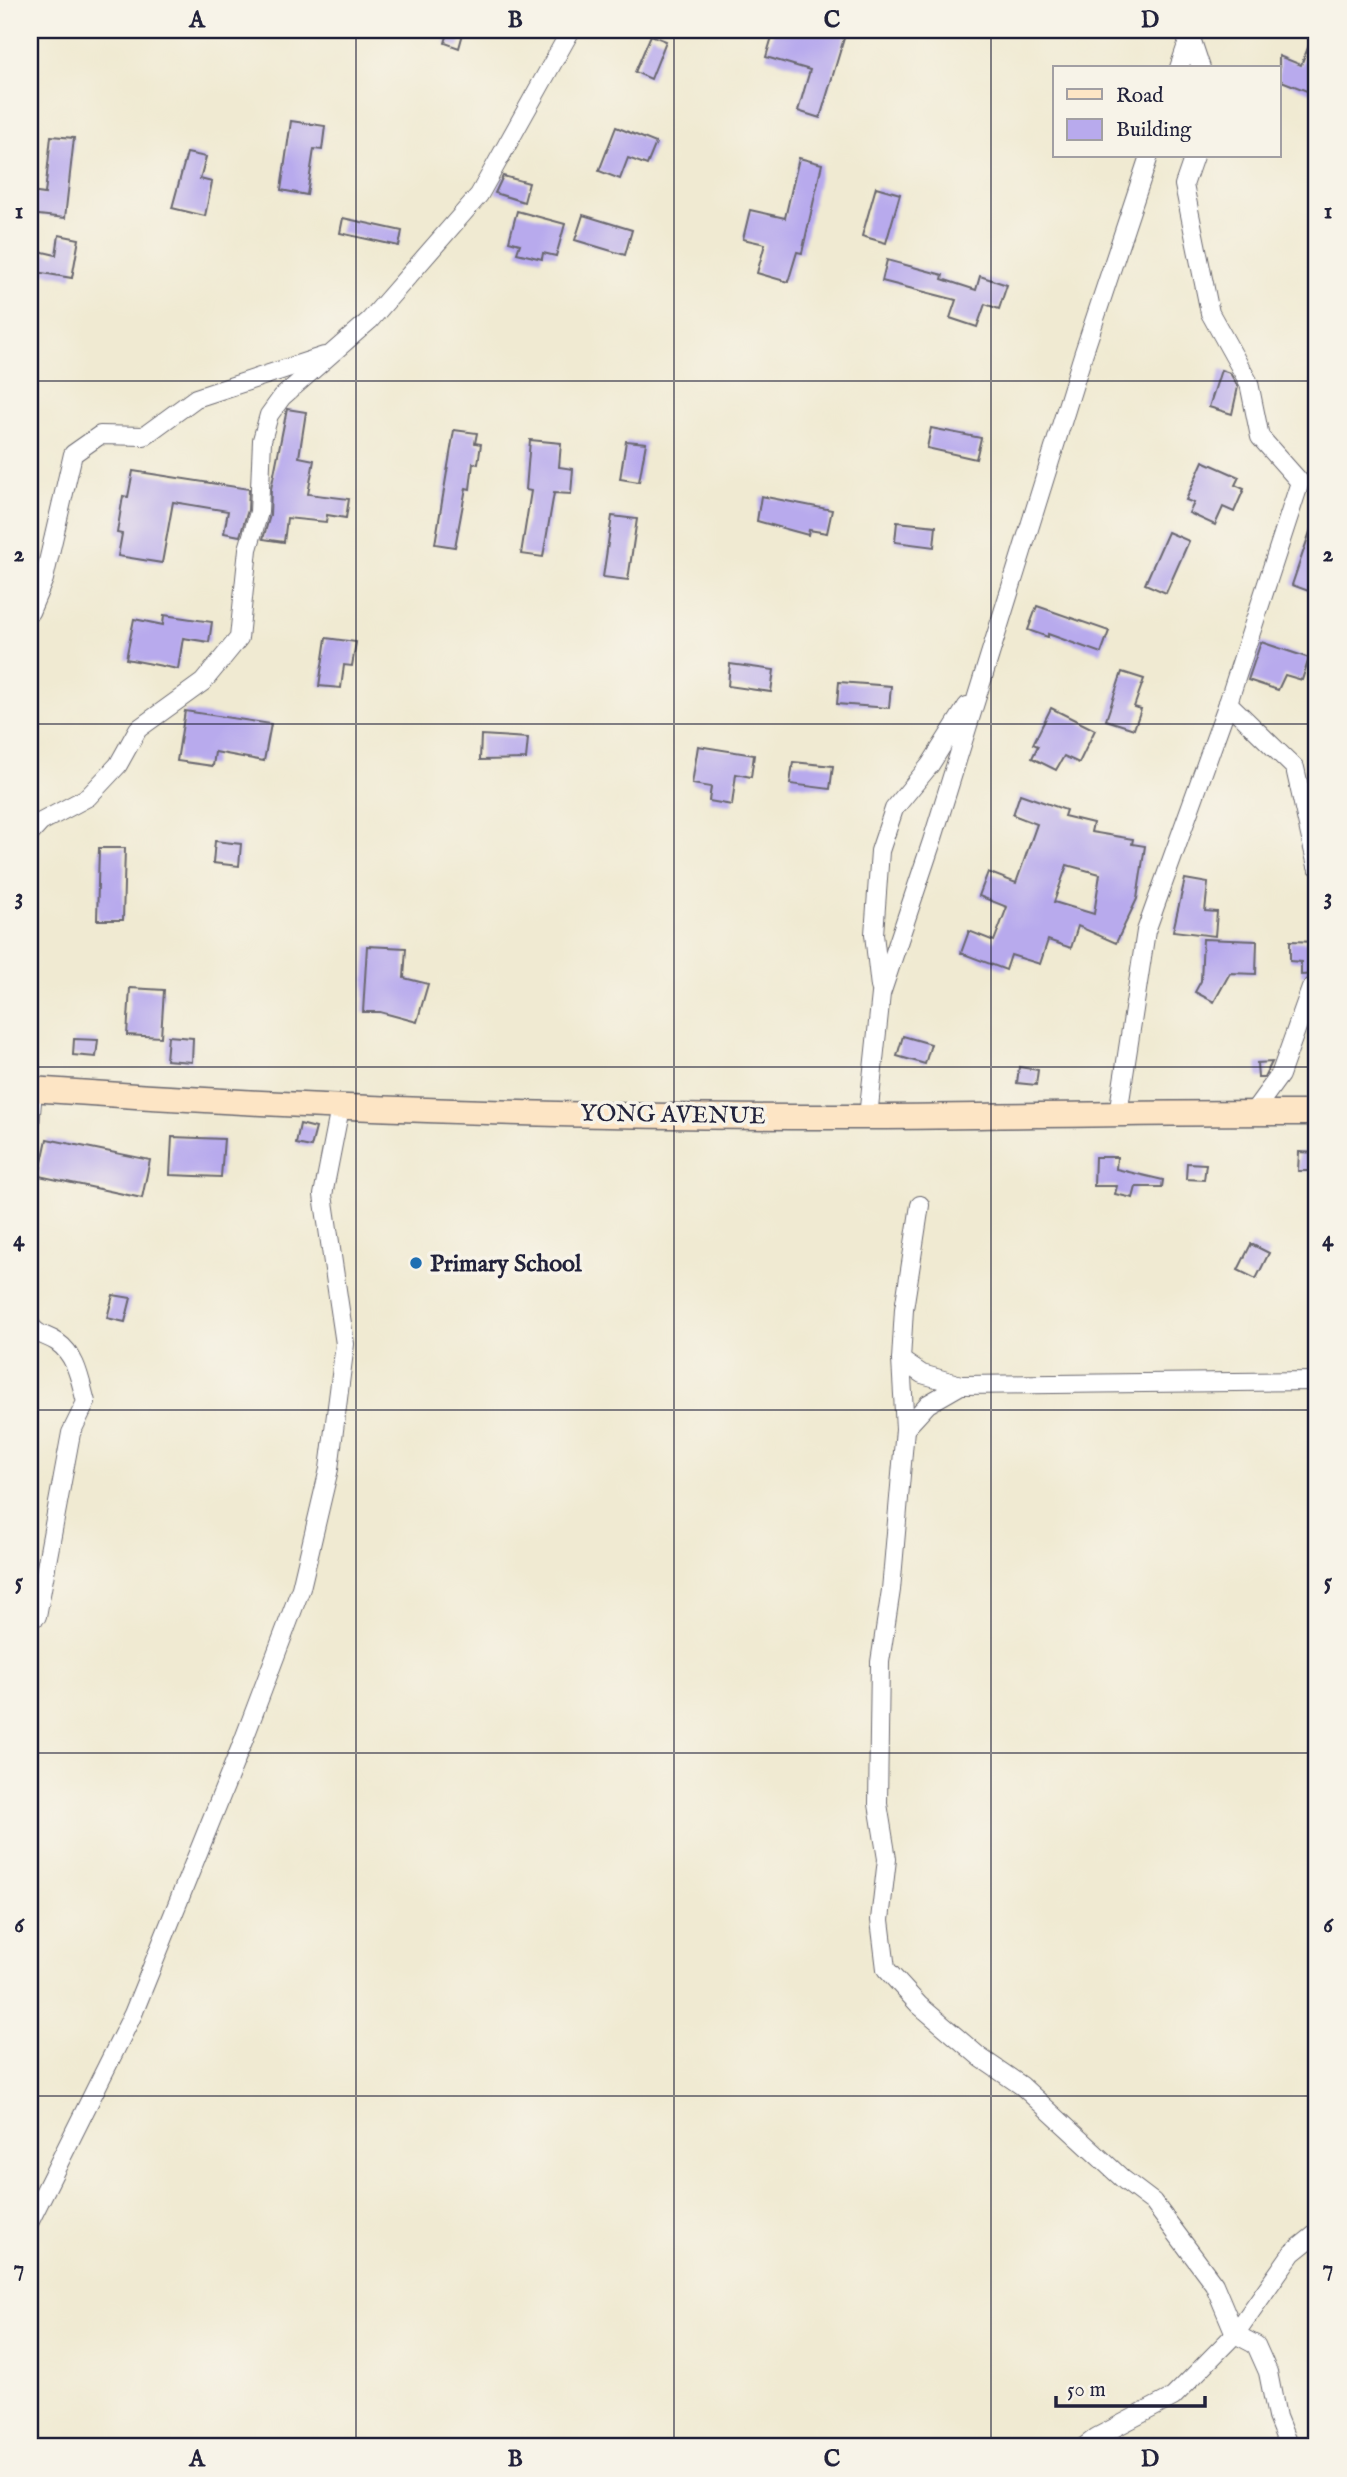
<svg xmlns="http://www.w3.org/2000/svg" width="1347" height="2477" viewBox="0 0 1347 2477" font-family="'IM FELL English',serif">
	<style>
		.building { fill: #b8aaed; fill-rule: evenodd }
		.lines { fill: none; stroke-linecap: round; stroke-linejoin: round }
		.street-casing { stroke: #6a6870; stroke-width: 20 }
		.secondary-casing { stroke: #6a6870; stroke-width: 27 }
		.street { stroke: #fff; stroke-width: 18 }
		.secondary { stroke: #fde5c5; stroke-width: 24 }
		.grid { fill: none; stroke: #22223b; stroke-width: 2; stroke-opacity: 0.55 }
		.poi-dot { fill: #1f6fb2; stroke: #f7f3e8; stroke-width: 2.5 }
		.labels { text-anchor: middle; stroke-width: 7; stroke-linejoin: round; paint-order: stroke }
		.street-label { font-size: 24px; fill: #22223b; stroke: #f7f3e8 }
		.poi-label { font-size: 24px; font-weight: bold; fill: #22223b; stroke: #f7f3e8; text-anchor: start }
		.neatline { fill: none; stroke: #22223b; stroke-width: 2.5 }
		.grid-label { font-size: 23px; text-anchor: middle; font-weight: bold; fill: #22223b }
	</style>
	<rect width="100%" height="100%" fill="#f7f3e8"/>
	<filter id="ink" filterUnits="userSpaceOnUse"><feTurbulence type="fractalNoise" baseFrequency=".0143" numOctaves="2"/><feDisplacementMap in="SourceGraphic" scale="14" xChannelSelector="R" yChannelSelector="G"/><feConvolveMatrix kernelMatrix="1 2 1 2 8 2 1 2 1" color-interpolation-filters="sRGB"/></filter>
	<filter id="wash" filterUnits="userSpaceOnUse"><feTurbulence type="fractalNoise" baseFrequency=".00686" numOctaves="4" result="noise"/><feDisplacementMap in="SourceGraphic" scale="28" xChannelSelector="R" yChannelSelector="G"/><feGaussianBlur stdDeviation="1.57" result="paint"/><feColorMatrix in="noise" values="0 0 0 0 0 0 0 0 0 0 0 0 0 0 0 0 0 1.4 0 .05"/><feComposite in="paint" operator="in"/></filter>
	<g filter="url(#wash)">
		<rect width="100%" height="100%" fill="#f0ead2"/>
		<g id="blocks">
			<g class="building">
				<path d="M449 30H464L459 48 445 43Z"/>
				<path d="M774 30H826L845 35 820 118 798 111 810 70 766 57Z"/>
				<path d="M1315 30H1317V78L1312 93 1279 80V56L1301 65Z"/>
				<path d="M651 35 666 41 651 79 635 72Z"/>
				<path d="M291 121 325 126 322 150 314 149 307 195 281 190Z"/>
				<path d="M616 127 656 143 647 165 628 158 620 179 599 171Z"/>
				<path d="M51 136 74 138 65 218 30 214V192L45 194Z"/>
				<path d="M187 153 206 157 200 179 212 182 205 216 172 208Z"/>
				<path d="M799 158 822 164 802 253 797 252 788 282 757 273 765 244 743 239 750 210 785 218Z"/>
				<path d="M503 176 529 183 524 202 495 193Z"/>
				<path d="M876 187 900 194 886 243 862 236Z"/>
				<path d="M517 211 565 224 556 256 543 253 542 259 517 253 520 244 509 241Z"/>
				<path d="M583 215 632 230 625 255 575 240Z"/>
				<path d="M343 218 402 231 399 246 340 233Z"/>
				<path d="M59 235 79 239 72 278 30 271V249L56 255Z"/>
				<path d="M887 260 943 275 942 279 976 290 980 276 1007 285 999 309 985 304 977 327 950 318 956 300 882 281Z"/>
				<path d="M1221 370 1230 373 1238 387 1232 414 1209 407Z"/>
				<path d="M287 409 306 412 299 457 314 460 308 494 349 499 346 518 327 515 326 522 287 518 284 542 263 539 270 515 271 489Z"/>
				<path d="M931 428 981 438 976 459 927 448Z"/>
				<path d="M454 430 477 433 475 443 481 444 478 464 473 463 470 489 466 488 455 547 435 544Z"/>
				<path d="M530 440 561 443 559 467 573 469 571 494 554 493 543 557 521 554 531 491 526 490Z"/>
				<path d="M626 441 646 443 639 482 620 479Z"/>
				<path d="M1203 461 1239 477 1235 485 1244 489 1234 512 1223 507 1215 525 1189 513 1194 503 1186 500Z"/>
				<path d="M133 471 249 489 248 510 240 536 224 533 228 511 173 502 162 563 118 556 122 534 117 533 123 496 128 497Z"/>
				<path d="M761 496 832 510 827 533 809 530 808 535 757 521Z"/>
				<path d="M612 516 637 519 628 580 603 577Z"/>
				<path d="M1314 520 1317 521V594L1292 585Z"/>
				<path d="M897 522 936 526 934 547 895 542Z"/>
				<path d="M1168 532 1189 541 1166 593 1145 584Z"/>
				<path d="M1037 606 1109 631 1101 653 1048 634V637L1028 630Z"/>
				<path d="M164 615 212 622 209 642 183 638 178 669 126 659 134 619 163 625Z"/>
				<path d="M326 638 356 642 352 666 344 665 341 688 319 686Z"/>
				<path d="M1261 642 1309 658 1302 680 1285 675 1278 690 1248 680Z"/>
				<path d="M730 664 774 670 771 692 728 686Z"/>
				<path d="M1122 672 1144 679 1134 707 1141 709 1134 729 1106 720Z"/>
				<path d="M839 682 891 686 889 708 837 704Z"/>
				<path d="M1051 708 1095 730 1079 763 1064 756 1056 770 1032 758 1038 746 1033 744Z"/>
				<path d="M185 711 271 724 264 761 215 752 213 766 177 761Z"/>
				<path d="M481 735 528 738 526 759 480 760Z"/>
				<path d="M698 746 754 755 751 777 736 774 732 805 709 801 711 787 692 784Z"/>
				<path d="M793 762 833 766 830 789 790 784Z"/>
				<path d="M1020 794 1066 810 1064 816 1093 823 1091 832 1133 839 1132 844 1145 846 1137 899 1116 943 1078 926 1071 948 1048 940 1040 964 1011 955 1006 970 961 953 969 931 994 941 1007 907 979 896 988 872 1016 883 1037 824 1013 815ZM1067 865 1100 874 1094 914 1054 902Z"/>
				<path d="M215 841 241 844 239 866 213 863Z"/>
				<path d="M99 848H125L123 920H97Z"/>
				<path d="M1185 879 1208 883 1205 911 1217 912 1215 936 1173 931Z"/>
				<path d="M1203 939 1257 941 1256 974 1230 973 1214 1002 1195 992 1201 981Z"/>
				<path d="M1290 941 1317 942V974L1301 975V962L1290 961Z"/>
				<path d="M367 946 406 948 404 978 428 984 417 1022 380 1012H363Z"/>
				<path d="M130 988 164 990 161 1037 127 1035Z"/>
				<path d="M168 1036 193 1038 192 1062 166 1060Z"/>
				<path d="M903 1036 931 1044 925 1064 897 1056Z"/>
				<path d="M74 1039 98 1040 96 1057 73 1055Z"/>
				<path d="M1272 1062 1264 1078H1258L1257 1063Z"/>
				<path d="M1019 1067 1038 1070 1036 1085 1017 1083Z"/>
				<path d="M300 1124 316 1128 311 1147 296 1144Z"/>
				<path d="M172 1137 224 1139 221 1177 170 1175Z"/>
				<path d="M47 1139 150 1160 142 1198 39 1176Z"/>
				<path d="M1299 1152 1317 1153V1171H1298Z"/>
				<path d="M1095 1157H1117L1116 1169 1163 1180 1162 1187H1136L1133 1198 1115 1194 1117 1186H1094Z"/>
				<path d="M1187 1163 1206 1164 1204 1180 1186 1179Z"/>
				<path d="M1251 1244 1269 1253 1256 1279 1238 1270Z"/>
				<path d="M113 1295 131 1298 125 1322 107 1318Z"/>
			</g>
		</g>
	</g>
	<g filter="url(#ink)">
		<use href="#blocks" fill-opacity="0" stroke="#6a6870" stroke-width="2"/>
		<g class="lines">
			<defs>
				<g id="street">
					<path d="M1190 35 1201 68"/>
					<path d="M1179 68 1192 30"/>
					<path d="M30 612 44 579 73 454 100 435 144 436 196 398 324 356"/>
					<path d="M1228 703 1295 768 1317 866"/>
					<path d="M30 834 41 822 88 797 118 765 138 729 203 682 239 638 248 549 259 512 262 440 269 415 282 397 370 320 479 195 571 30"/>
					<path d="M880 987 874 934 880 851 894 809 930 765 967 706"/>
					<path d="M1253 1112 1280 1075 1311 988 1317 985"/>
					<path d="M1118 1114 1146 931 1228 703 1300 482 1260 437 1249 383 1210 313 1184 185 1194 156"/>
					<path d="M868 1117 881 994 932 841 1083 355 1149 156"/>
					<path d="M30 1126 33 1089"/>
					<path d="M920 1205 904 1309 901 1360 905 1429 891 1590 880 1662 878 1804 887 1859 880 1920 886 1969 919 2005 981 2058 1022 2086 1124 2180 1153 2202 1214 2284 1235 2334 1256 2345 1268 2372 1277 2417 1289 2447"/>
					<path d="M30 1324C37 1336 47 1335 57 1342 77 1356 80 1381 86 1402L71 1433 37 1616"/>
					<path d="M901 1360 922 1374 961 1385 1317 1381"/>
					<path d="M905 1429 928 1404 961 1385"/>
					<path d="M30 2221 133 2014 244 1739 301 1588 329 1469 345 1344 323 1195 340 1108"/>
					<path d="M1084 2447 1097 2437 1173 2397 1235 2334 1292 2253 1317 2233"/>
				</g>
				<path id="secondary" d="M30 1089C309 1109 590 1118 871 1117 1019 1116 1168 1112 1317 1113"/>
			</defs>
			<use href="#street" class="street-casing"/>
			<use href="#secondary" class="secondary-casing"/>
			<use href="#street" class="street"/>
			<use href="#secondary" class="secondary"/>
		</g>
	</g>
	<path class="grid" d="M356 30V2447M674 30V2447M991 30V2447M30 381H1317M30 724H1317M30 1067H1317M30 1410H1317M30 1753H1317M30 2096H1317"/>
	<circle class="poi-dot" cx="416" cy="1263" r="7"/>
	<g class="labels">
		<g class="street-label">
			<text transform="translate(673 1114) rotate(1)" y="8">YONG AVENUE</text>
		</g>
		<g class="poi-label">
			<text x="430" y="1271">Primary School</text>
		</g>
	</g>
	<rect width="1347" height="2477" fill="none" stroke="#f7f3e8" stroke-width="77"/>
	<rect x="1053" y="66" width="228" height="91" fill="#f7f3e8" stroke="#a29fa3" stroke-width="2"/>
	<rect x="1067" y="89" width="35" height="10" fill="#fde5c5" stroke="#a29fa3" stroke-width="2"/>
	<text x="1116" y="102" font-size="21" fill="#22223b">Road</text>
	<rect x="1067" y="119" width="35" height="21" fill="#b8aaed" stroke="#a29fa3" stroke-width="2"/>
	<text x="1116" y="136" font-size="21" fill="#22223b">Building</text>
	<path d="M1056 2396v10h149v-10" fill="none" stroke="#22223b" stroke-width="3.5"/>
	<text x="1067" y="2396" font-size="21" fill="#22223b" stroke="#f7f3e8" stroke-width="5" paint-order="stroke">50 m</text>
	<rect x="38" y="38" width="1270" height="2400" class="neatline"/>
	<g class="grid-label">
		<text x="197" y="27">A</text>
		<text x="515" y="27">B</text>
		<text x="832" y="27">C</text>
		<text x="1150" y="27">D</text>
		<text x="19" y="218">1</text>
		<text x="1328" y="218">1</text>
		<text x="19" y="561">2</text>
		<text x="1328" y="561">2</text>
		<text x="19" y="904">3</text>
		<text x="1328" y="904">3</text>
		<text x="19" y="1246">4</text>
		<text x="1328" y="1246">4</text>
		<text x="19" y="1589">5</text>
		<text x="1328" y="1589">5</text>
		<text x="19" y="1932">6</text>
		<text x="1328" y="1932">6</text>
		<text x="19" y="2275">7</text>
		<text x="1328" y="2275">7</text>
		<text x="197" y="2466">A</text>
		<text x="515" y="2466">B</text>
		<text x="832" y="2466">C</text>
		<text x="1150" y="2466">D</text>
	</g>
</svg>
